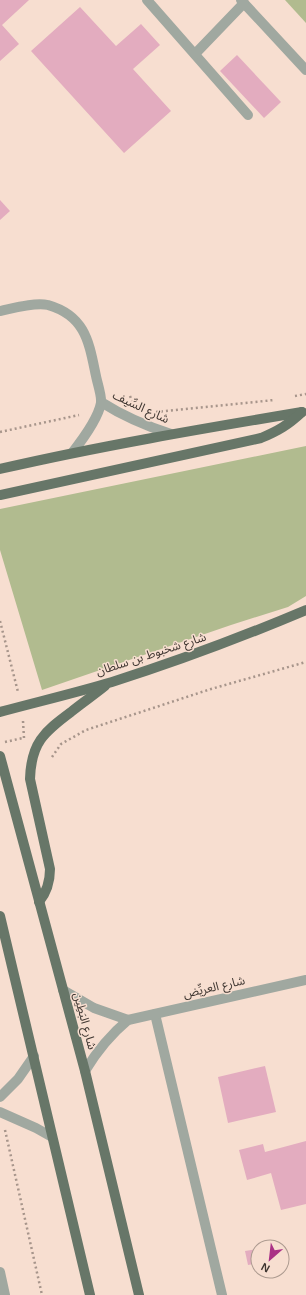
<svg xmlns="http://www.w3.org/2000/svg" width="306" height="1295" viewBox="0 0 306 1295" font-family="Helvetica,'Noto Sans Arabic',sans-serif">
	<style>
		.green { fill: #b1bb8f }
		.building { fill: #e3acbf }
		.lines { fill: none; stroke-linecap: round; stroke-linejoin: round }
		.path { stroke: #a7958b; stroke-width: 2.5; stroke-dasharray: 2 3; stroke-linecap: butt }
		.minor { stroke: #a0a8a0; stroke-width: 10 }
		.major { stroke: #677668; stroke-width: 10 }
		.labels { text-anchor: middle; stroke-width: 3; stroke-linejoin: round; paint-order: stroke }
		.street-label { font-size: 12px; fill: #3f3631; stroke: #f7ded0 }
	</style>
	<rect width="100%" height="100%" fill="#f7ded0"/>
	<g class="green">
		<path d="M285 0H306V23Z"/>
		<path d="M306 446V596L288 607 231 625 42 690 0 550V509Z"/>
	</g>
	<g class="building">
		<path d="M0 0H29L2 25 19 44 0 61Z"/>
		<path d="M80 7 116 46 141 24 160 45 133 69 171 111 124 153 31 51Z"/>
		<path d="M237 55 281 102 264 118 220 71Z"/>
		<path d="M0 200 10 211 0 220Z"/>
		<path d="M265 1066 276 1112 228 1123 218 1077Z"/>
		<path d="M306 1141V1204L281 1210 271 1173 247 1180 239 1150 263 1144 265 1152Z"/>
		<path d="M258 1249V1263L248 1265 245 1251Z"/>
	</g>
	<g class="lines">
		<g class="path">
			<path d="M130 396 132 401"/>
			<path d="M295 396 306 394"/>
			<path d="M156 412 274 400"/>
			<path d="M0 432 79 415"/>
			<path d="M0 621 18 692"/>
			<path d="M23 721 24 738"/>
			<path d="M5 742 23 738"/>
			<path d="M52 757 61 744 86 730 211 689 306 662"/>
			<path d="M5 1130 42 1295"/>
		</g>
		<g class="minor">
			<path d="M147 0 248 115"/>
			<path d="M241 0 306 70"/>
			<path d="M195 54 244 3"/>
			<path d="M0 311C14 308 35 302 48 305 86 316 89 343 96 376 97 382 102 396 101 403 98 419 83 439 72 453"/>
			<path d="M101 402C123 416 146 426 171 434"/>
			<path d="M63 990 94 1008 128 1020"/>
			<path d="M155 1014 222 1295"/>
			<path d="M85 1071C97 1051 110 1035 128 1020L306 980"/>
			<path d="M0 1097 18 1079 34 1056"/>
			<path d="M0 1112 36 1128 52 1137"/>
			<path d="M0 1272 5 1295"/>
		</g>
		<g class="major">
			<path d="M0 469C100 446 201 429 302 412"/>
			<path d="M0 495 261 438C278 431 288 425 302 412"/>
			<path d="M0 712C37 702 75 693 112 682 178 661 242 637 306 610"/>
			<path d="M0 756 85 1071 139 1295"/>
			<path d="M39 902C47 892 50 882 50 869L30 779C31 743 44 732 71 712 82 703 94 695 105 686"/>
			<path d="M0 916 90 1295"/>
		</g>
	</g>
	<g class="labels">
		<g class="street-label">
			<text transform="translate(141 407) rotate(25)" y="4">شارع السِّيف</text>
			<text transform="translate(151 654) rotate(-18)" y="4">شارع شخبوط بن سلطان</text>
			<text transform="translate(214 987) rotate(-13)" y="4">شارع العريِّض</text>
			<text transform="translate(85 1021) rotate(75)" y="4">شارع البَطِين</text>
		</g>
	</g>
	<g transform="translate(270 1259) rotate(208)"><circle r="19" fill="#f7ded0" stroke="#ad9b90"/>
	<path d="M0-3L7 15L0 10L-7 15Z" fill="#aa3186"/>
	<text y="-6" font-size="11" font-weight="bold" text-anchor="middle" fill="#3f3631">N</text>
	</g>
</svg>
